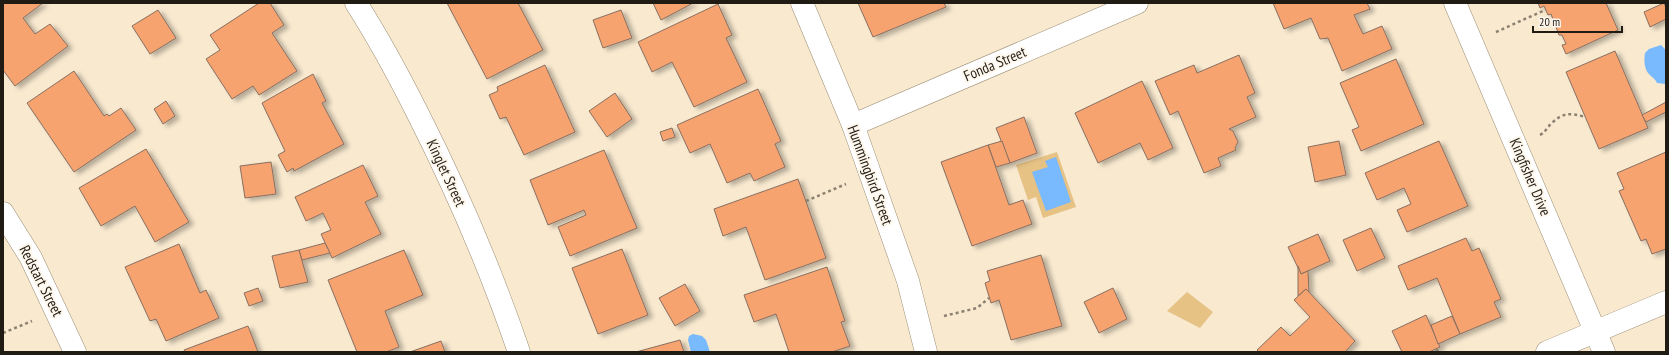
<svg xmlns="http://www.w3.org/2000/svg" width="1669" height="355" viewBox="0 0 1669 355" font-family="'PT Sans Narrow',sans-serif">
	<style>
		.green { fill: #e6c285 }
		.water { fill: #79b9fe }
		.building { fill: #f6a370; stroke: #886f61; filter: url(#shadow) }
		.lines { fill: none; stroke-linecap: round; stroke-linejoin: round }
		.minor-casing { stroke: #9b8d75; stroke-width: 23 }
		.path { stroke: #8c8271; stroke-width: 2.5; stroke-dasharray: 3 3; stroke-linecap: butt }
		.minor { stroke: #fff; stroke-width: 22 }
		.labels { text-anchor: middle; stroke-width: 4; stroke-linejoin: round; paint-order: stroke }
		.street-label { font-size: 15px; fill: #211c13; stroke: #fef7ed }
	</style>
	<defs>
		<filter id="shadow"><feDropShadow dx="4.5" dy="2.5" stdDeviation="2" flood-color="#0004"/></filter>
	</defs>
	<rect width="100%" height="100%" fill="#f8e9cf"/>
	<g class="green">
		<path d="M1057 152 1076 207 1043 218 1036 197 1028 200 1016 165Z"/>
		<path d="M1187 292 1213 312 1200 328 1167 311Z"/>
	</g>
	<g class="water">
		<path d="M1661 45 1666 50V84L1657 83C1655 78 1651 77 1648 73 1644 67 1644 60 1645 53L1649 49Z"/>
		<path d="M1056 157 1071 202 1046 211 1032 172 1048 167 1045 161Z"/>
		<path d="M693 334 702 336 706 340 710 352H691L688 340 689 336Z"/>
	</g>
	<g class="building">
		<path d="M3 3H43L23 18 35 34 50 24 68 46 15 86 3 70Z"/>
		<path d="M259 3H270L284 25 272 33 297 71 259 95 253 86 232 99 206 59 220 50 210 35Z"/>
		<path d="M447 3H518L543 50 487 79Z"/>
		<path d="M653 3H693L661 20Z"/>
		<path d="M858 3H944L946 7 873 37Z"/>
		<path d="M1273 3H1367L1370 9 1354 15 1363 34 1382 26 1392 49 1342 71 1328 38 1320 39 1311 18 1284 29Z"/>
		<path d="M1538 3H1606L1618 30 1566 54 1562 45 1566 44 1562 35H1559L1551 14 1548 15 1544 6 1540 8Z"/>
		<path d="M1664 3 1666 8V19L1650 27 1644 12Z"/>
		<path d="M718 4 732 35 726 38 747 82 694 107 672 62 652 72 638 42Z"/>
		<path d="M158 10 176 38 150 54 132 26Z"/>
		<path d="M621 10 632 38 603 48 593 20Z"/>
		<path d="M1615 51 1648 128 1599 149 1566 72Z"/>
		<path d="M1239 55 1255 93 1247 97 1256 117 1229 129 1233 131 1238 142 1235 148 1236 150 1218 158 1221 166 1204 173 1178 111 1170 115 1155 81 1194 65 1197 73Z"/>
		<path d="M1396 59 1424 124 1361 151 1352 130 1359 127 1340 83Z"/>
		<path d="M545 65 575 132 524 155 506 117 500 119 489 95 498 91 497 87Z"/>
		<path d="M74 71 104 116 107 114 109 116 121 108 136 130 74 172 27 103Z"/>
		<path d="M313 74 326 101 322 103 344 144 294 171 293 168 287 172 278 155 285 151 262 103Z"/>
		<path d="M1142 81 1173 148 1148 160 1140 143 1098 163 1075 113Z"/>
		<path d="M758 89 781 141 775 144 785 167 754 181 750 173 727 183 710 144 690 153 677 125Z"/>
		<path d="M615 93 632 119 607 137 589 111Z"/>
		<path d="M166 101 175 116 163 124 154 109Z"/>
		<path d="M1666 102V112L1646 122 1642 115Z"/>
		<path d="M1024 117 1037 153 1010 163 996 128Z"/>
		<path d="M672 128 675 137 663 141 660 132Z"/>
		<path d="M1002 141 1010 163 996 167 988 145Z"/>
		<path d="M1339 141 1346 175 1315 182 1308 147Z"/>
		<path d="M1439 141 1468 206 1407 232 1397 210 1411 204 1404 188 1377 200 1365 173Z"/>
		<path d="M988 145 1009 205 1023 200 1032 224 972 246 941 162Z"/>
		<path d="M146 149 189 222 155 242 135 206 101 226 79 188Z"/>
		<path d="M604 150 637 228 570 256 558 227 586 215 584 210 548 225 530 180Z"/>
		<path d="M1666 152V249L1652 254 1646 239 1641 241 1619 191 1624 189 1617 173Z"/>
		<path d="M271 162 276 194 245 198 240 166Z"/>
		<path d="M363 165 378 196 365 202 381 234 332 258 321 234 331 230 323 213 306 221 295 197Z"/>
		<path d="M798 179 826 258 765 280 746 227 723 236 714 209Z"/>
		<path d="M1371 228 1385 258 1357 271 1343 240Z"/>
		<path d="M1318 234 1330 261 1301 274 1288 247Z"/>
		<path d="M1466 238 1472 251 1479 248 1501 299 1494 302 1501 317 1460 334 1437 278 1408 290 1398 266Z"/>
		<path d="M325 243 330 253 302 260 299 250Z"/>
		<path d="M179 244 200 293 206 290 219 318 166 341 156 319 150 321 125 267Z"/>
		<path d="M622 249 648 315 598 334 572 268Z"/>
		<path d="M299 250 308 282 280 288 272 256Z"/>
		<path d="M404 250 423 295 385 311 399 347 386 352H357L328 280Z"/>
		<path d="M1041 255 1062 326 1011 340 999 300 991 303 985 283 990 281 987 271Z"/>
		<path d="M1298 266 1301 274 1308 271 1309 293 1306 289 1298 296Z"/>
		<path d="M827 267 845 321 841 322 850 346 832 352H789L776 314 754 322 744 295Z"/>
		<path d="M685 284 700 311 675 326 659 298Z"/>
		<path d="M258 288 263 301 249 306 244 293Z"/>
		<path d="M1113 288 1127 319 1099 333 1084 302Z"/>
		<path d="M1306 289 1355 341 1345 352H1259L1257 350 1281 327 1290 336 1310 317 1294 300Z"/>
		<path d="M1426 315 1440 347 1429 352H1402L1392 331Z"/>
		<path d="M1452 316 1460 334 1438 344 1431 325Z"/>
		<path d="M248 326 258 352H185L184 350Z"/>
		<path d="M680 340 684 352H636Z"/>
		<path d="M441 341 445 352H410Z"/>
	</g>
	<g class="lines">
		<defs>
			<g id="minor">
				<path d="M356 3C379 39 399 76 418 114 457 191 491 270 519 352"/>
				<path d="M802 3 853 125 908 281 926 352"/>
				<path d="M1455 3 1604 352"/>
				<path d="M853 125 1137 3"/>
				<path d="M3 213 31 258 75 352"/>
				<path d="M1547 352 1666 302"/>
			</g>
		</defs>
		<use href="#minor" class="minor-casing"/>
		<g class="path">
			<path d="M1496 32 1545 10"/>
			<path d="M1540 135C1546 132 1547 127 1552 123 1563 112 1571 113 1585 117"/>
			<path d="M806 201 846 184"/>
			<path d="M944 316 977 308 989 298"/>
			<path d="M3 333 32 321"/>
			<path d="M1436 349 1439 352"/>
		</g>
		<use href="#minor" class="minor"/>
	</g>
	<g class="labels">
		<g class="street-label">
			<text transform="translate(995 64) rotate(-23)" y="5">Fonda Street</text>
			<text transform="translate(446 173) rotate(65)" y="5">Kinglet Street</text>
			<text transform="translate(870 175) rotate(70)" y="5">Hummingbird Street</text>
			<text transform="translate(1530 177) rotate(67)" y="5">Kingfisher Drive</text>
			<text transform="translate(41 281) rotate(63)" y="5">Redstart Street</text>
		</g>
	</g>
	<rect width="1669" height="355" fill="none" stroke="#211c13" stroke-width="8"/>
	<path d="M1533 26v6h89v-6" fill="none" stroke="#211c13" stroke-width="2"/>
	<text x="1539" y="26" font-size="12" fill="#211c13" stroke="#fef7ed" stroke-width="3" paint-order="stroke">20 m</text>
</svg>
